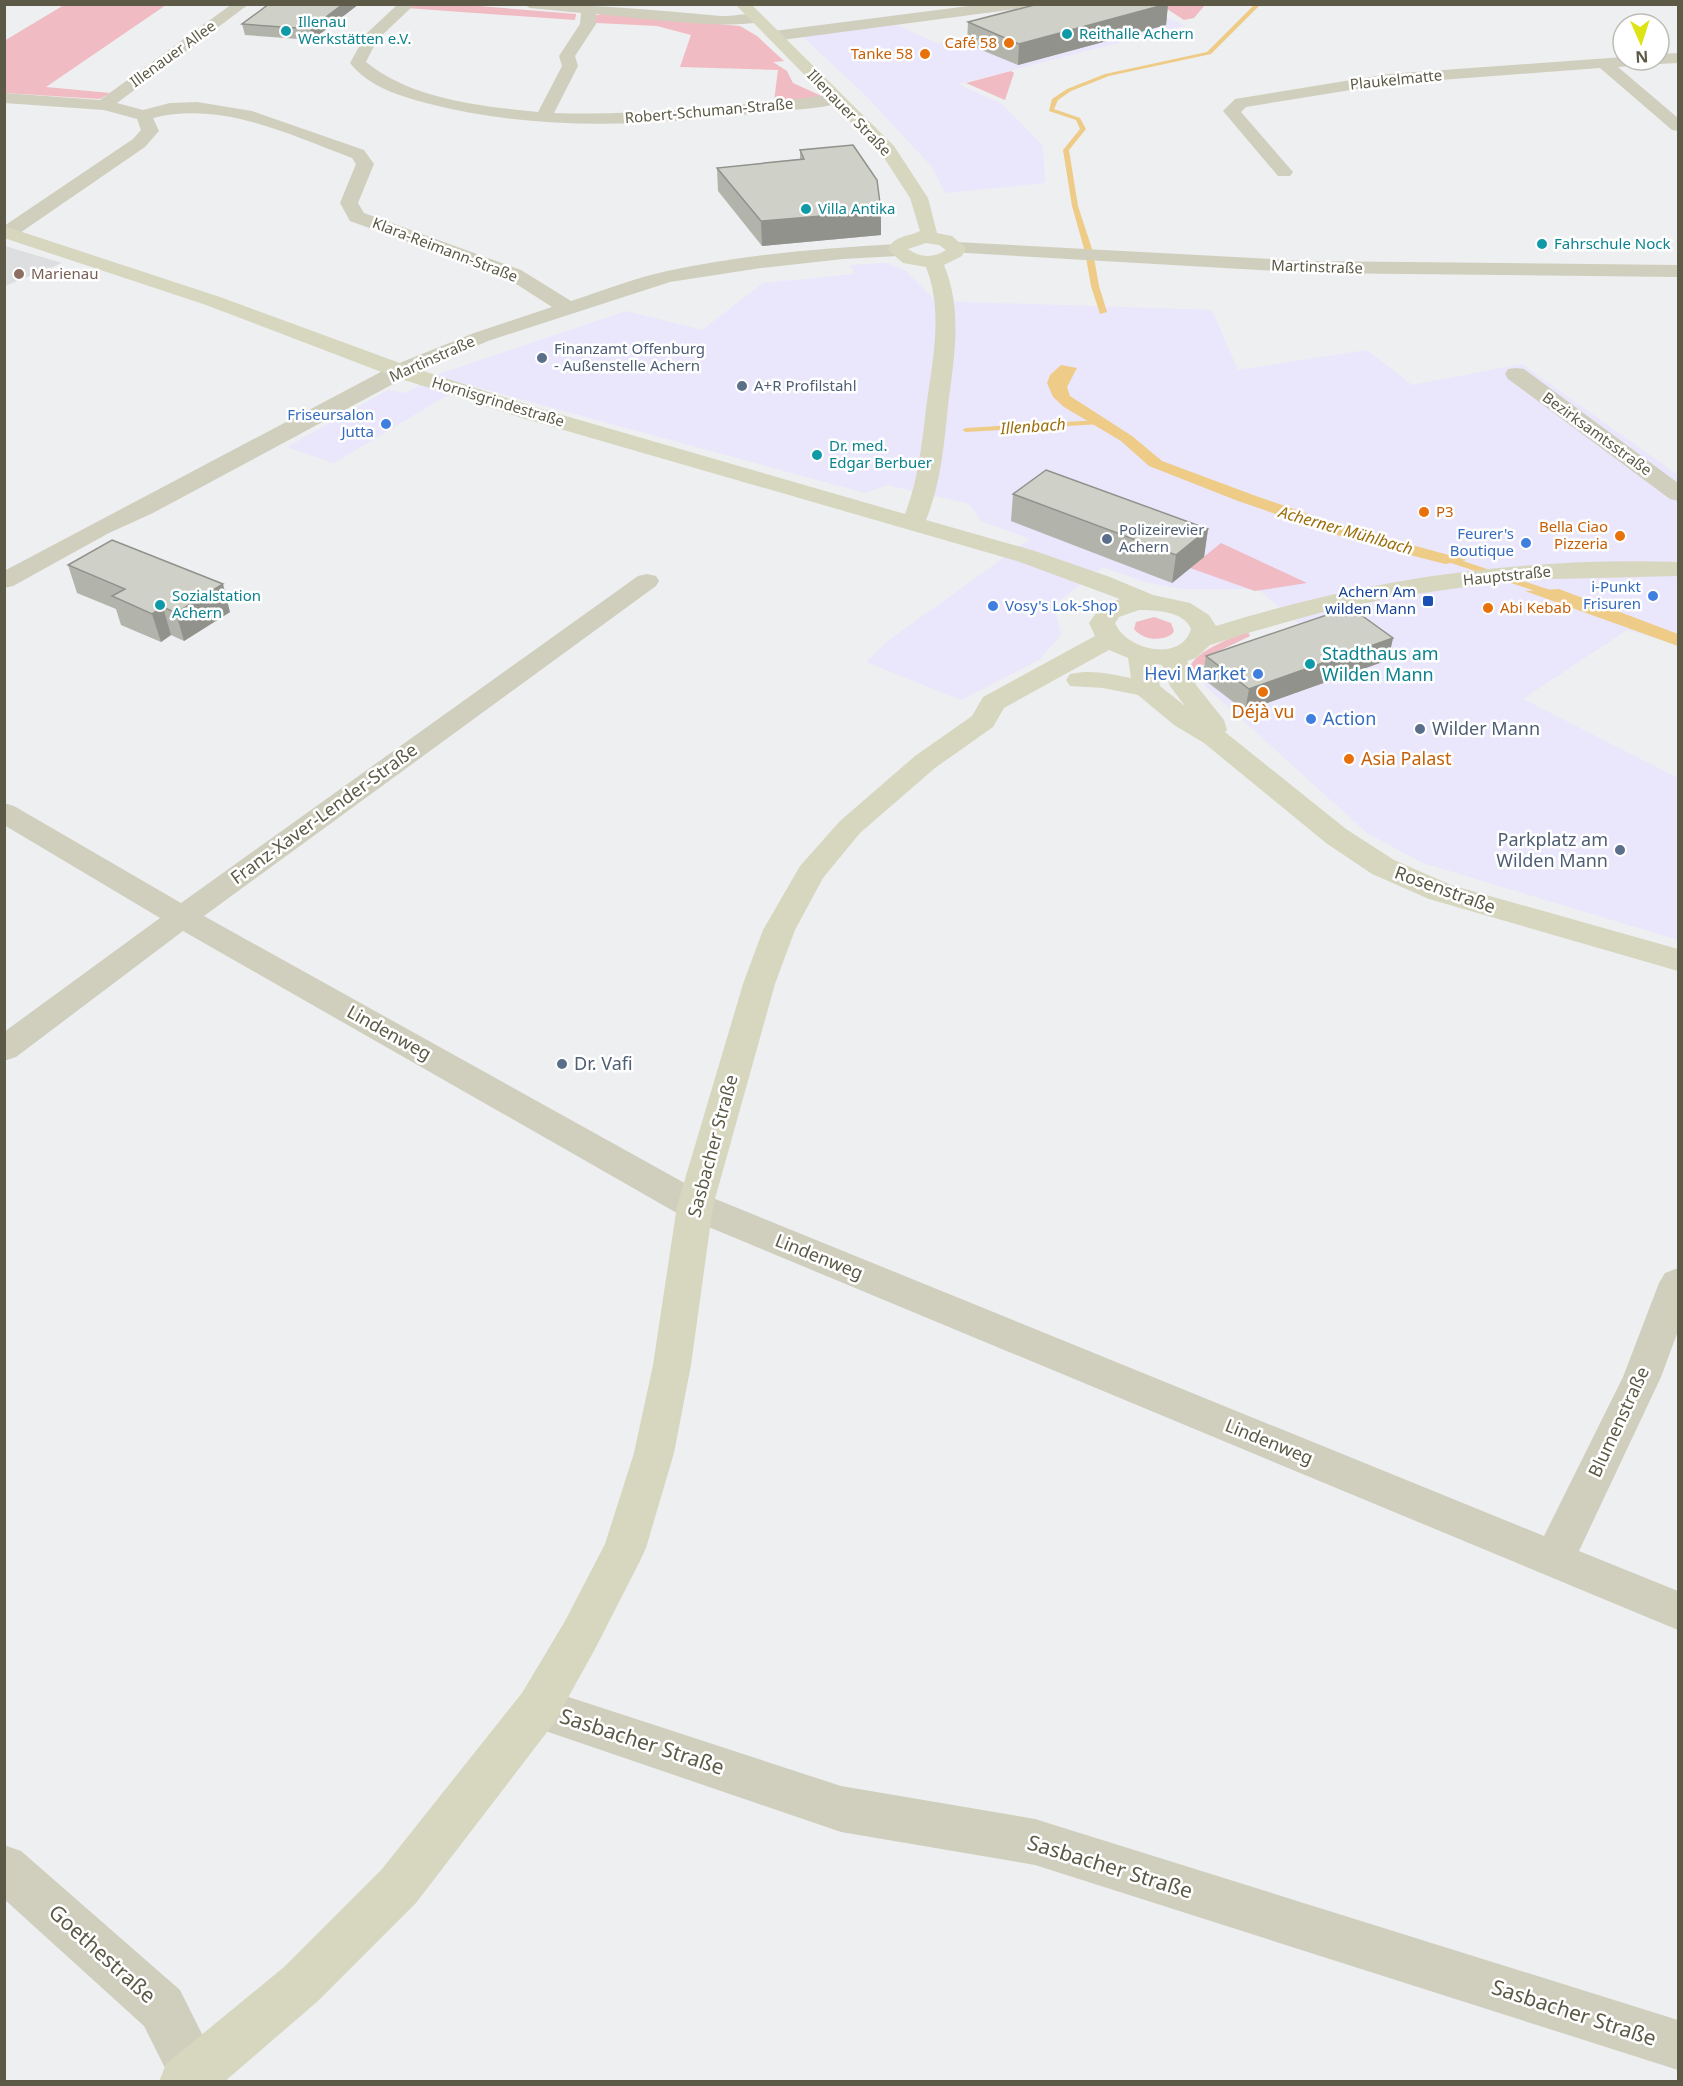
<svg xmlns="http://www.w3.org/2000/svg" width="1683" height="2086" viewBox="0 0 1683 2086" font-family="'Noto Sans',sans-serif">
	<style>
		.commercial { fill: #eae6fc }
		.education { fill: #dddedf }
		.green { fill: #f0bbc2 }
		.water { fill: #eecc87 }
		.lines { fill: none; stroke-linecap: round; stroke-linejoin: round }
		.stream { fill: #eecc87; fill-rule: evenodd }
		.street { fill: #d0cfbe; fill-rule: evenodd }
		.secondary { fill: #d7d7c0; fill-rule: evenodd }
		.wall { fill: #b2b4ac }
		.shaded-wall { fill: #91928c }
		.building { fill: #cfd1c8; stroke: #91928c; stroke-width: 1.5 }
		.culture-dot { fill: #0f9aa8; stroke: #fff; stroke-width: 2 }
		.food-dot { fill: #e8710a; stroke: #fff; stroke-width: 2 }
		.education-dot { fill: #8d6e63; stroke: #fff; stroke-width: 2 }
		.service-dot { fill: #5c6f8a; stroke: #fff; stroke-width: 2 }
		.shop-dot { fill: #3f7fe0; stroke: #fff; stroke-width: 2 }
		.transit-dot { fill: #1a4fb4; stroke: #fff; stroke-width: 2 }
		.labels { text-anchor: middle; stroke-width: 5; stroke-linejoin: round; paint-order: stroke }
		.far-culture-label { font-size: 15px; fill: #0d838f; stroke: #fff; text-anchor: start }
		.far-food-label { font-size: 15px; fill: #c56008; stroke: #fff; text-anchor: end }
		.far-street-label { font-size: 15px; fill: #5c5a46; stroke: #fff }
		.far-education-label { font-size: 15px; fill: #785e54; stroke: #fff; text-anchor: start }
		.far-service-label { font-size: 15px; fill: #4e5e75; stroke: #fff; text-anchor: start }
		.far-shop-label { font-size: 15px; fill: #366cbe; stroke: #fff; text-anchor: end }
		.far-transit-label { font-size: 15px; fill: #164399; stroke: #fff; text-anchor: end }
		.far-water-label { font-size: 16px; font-style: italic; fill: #9c6d0a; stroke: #fff }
		.culture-label { font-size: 18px; fill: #0d838f; stroke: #fff; text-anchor: start }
		.shop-label { font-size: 18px; fill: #366cbe; stroke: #fff; text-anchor: end }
		.food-label { font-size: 18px; fill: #c56008; stroke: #fff }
		.service-label { font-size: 18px; fill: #4e5e75; stroke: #fff; text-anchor: start }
		.street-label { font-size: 18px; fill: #5c5a46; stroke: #fff }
		.near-street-label { font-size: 21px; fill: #5c5a46; stroke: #fff }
	</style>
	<rect width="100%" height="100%" fill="#eeeff1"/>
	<g class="commercial">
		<path d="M1088 4 1142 5 1185 26 958 84 1002 104 1043 146 1045 183 945 193 932 167 865 95 801 35 892 23 939 44Z"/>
		<path d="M886 263 906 271 936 301 1212 310 1238 370 1367 350 1412 385 1522 364 1678 475V645L1627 630 1523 699 1678 778V940L1423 863 1367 833 1204 685 1213 668 1307 631 1258 589H1181L1144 582 1103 567 1054 605 1061 635 1039 660 961 700 866 662 889 640 1030 539 981 521 969 504 888 485 865 493 469 385 441 399 334 463 287 447 388 390 406 393 439 374 626 311 702 330 763 283 855 274 850 265Z"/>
	</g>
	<path class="education" d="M5 246 62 263 5 286Z"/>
	<g class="green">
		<path d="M454 4 576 14 575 20 406 8 411 5Z"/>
		<path d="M64 5H166L46 87 110 93 100 99 5 93 4 41Z"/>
		<path d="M1161 5H1205L1194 18 1184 20Z"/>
		<path d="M603 14 740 26 757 36 784 61 773 62 787 71 793 83 826 98 786 103 774 101 778 70 680 67 691 35 657 26 596 23V15Z"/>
		<path d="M1011 71 1014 73 1005 100 966 83Z"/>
		<path d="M1221 543 1307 583 1255 591 1190 568Z"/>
		<path d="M1154 617 1171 623 1174 631 1172 634C1160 642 1143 640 1134 629L1136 622Z"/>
		<path d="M1248 632 1250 636 1217 652 1192 676 1190 667C1196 651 1232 637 1248 632Z"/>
	</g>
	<g class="water">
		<path d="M1061 365 1077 368 1067 387 1070 396 1132 436 1162 461 1256 496 1346 527 1467 560 1445 564 1352 540 1238 501 1149 466 1121 441 1064 407 1053 397 1047 383 1050 375Z"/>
		<path d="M1559 589 1678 634V646L1525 591Z"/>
	</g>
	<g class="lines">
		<g class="stream">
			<path d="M1255 4H1261L1211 54 1109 76 1071 91 1058 100 1054 109 1080 118 1086 129 1069 150 1078 206 1093 252 1099 286 1107 312 1100 314 1091 286 1085 252 1072 206 1063 150 1080 129 1076 120 1049 111 1052 99 1067 89 1105 74 1207 52Z"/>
			<path d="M1099 420H1102V424L966 432 962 430 966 428Z"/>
			<path d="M1442 554 1559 593 1561 595 1559 597H1553L1439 559 1438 557Z"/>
		</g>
		<g class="street">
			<path d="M232 4H249L117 103 143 110 170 103 197 102 252 111 364 150 374 164 358 203 364 213 521 270 571 301C602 291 634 278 667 271 742 255 821 248 898 244L905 246 908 250 905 254 898 256 843 259 761 268 670 282 488 341 408 376 153 513 109 533 13 586 4 588V571L392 366 474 333 552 307 507 278 350 221 340 203 356 164 352 158C288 134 222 101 153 118L159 131 145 147 14 237 4 238V226L133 139 141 130 137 119 104 110 4 103V93L100 100Z"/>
			<path d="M398 4H415L377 40 366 62C413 100 480 106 538 112L562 66 559 56 580 24 581 13 530 8 523 4C589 4 654 10 721 16 733 17 757 10 765 19 752 33 621 16 596 14V24L575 56 578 66 554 113C650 116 743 105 838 94L846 99C840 108 789 110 776 111 660 125 544 133 430 104 403 97 368 87 350 63L366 34Z"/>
			<path d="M984 4H1030L1023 8 774 41 766 36 774 31Z"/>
			<path d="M1678 53V63L1659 64 1652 61 1645 65 1618 67 1678 118V131L1672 130 1600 68 1388 84 1246 107 1241 112 1293 172 1290 176H1278L1223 111 1235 99 1241 98 1388 74 1623 57V60H1659V54Z"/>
			<path d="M956 242 1309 261 1678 265V277L1309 273 949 252 946 248 949 244Z"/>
			<path d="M1516 368 1524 369 1678 483V501L1670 499 1508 379 1505 374 1508 369Z"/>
			<path d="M647 574 656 576 659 581 656 586 204 916 708 1196 1544 1536 1623 1377 1659 1283 1665 1273 1678 1268V1331L1661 1377 1579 1551 1678 1591V1630L682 1216 183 931 16 1057 4 1061V1032L160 918 4 825V803L14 806 181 903 638 576Z"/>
			<path d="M538 1687 841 1786 1035 1819 1678 2020V2070L1035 1865 841 1832 522 1723 516 1708 522 1693Z"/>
			<path d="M4 1845 21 1851 180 1990 212 2054 221 2064 228 2082H172L144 2026 4 1899Z"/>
		</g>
		<path class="secondary" d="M735 4H751L894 146 928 198 937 233 952 236 966 248 962 256 944 265C963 311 954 358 948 406 944 445 941 483 926 520L1035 551 1110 577 1153 595 1190 603 1209 615 1216 626C1366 579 1521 557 1678 562V576L1514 580 1395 597 1319 613 1248 633 1210 645 1196 658 1187 661 1196 685 1224 720 1227 730 1225 732 1346 829 1394 860 1451 885 1678 949V971L1429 899 1372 874 1326 843 1204 743 1174 725 1138 695 1103 688 1070 686 1066 680 1070 674C1091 669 1111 674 1131 678L1128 658 1109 650 1004 708 993 727 935 768 860 833 823 878 795 930 775 984 713 1206 691 1365 674 1453 646 1548 640 1561 595 1649 554 1723 416 1903 318 2001 224 2082H159L166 2064 284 1967 382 1869 522 1693 565 1621 605 1544 634 1453 653 1365 677 1206 743 984 763 930 800 866 840 821 915 756 972 716 983 697 1095 636 1089 623 1101 606 1120 599 1017 561 522 418 392 376 206 305 4 238V226L220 297 408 366 538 408 905 514C918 481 922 444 926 409 932 362 944 313 926 267L903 263 888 250C894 235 908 237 920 231L910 198 881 153ZM926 243 939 245 946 250C934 258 920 258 908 249ZM1139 610C1155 610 1184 611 1191 629 1181 663 1126 650 1115 623L1119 617ZM1155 664 1162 665 1170 686 1185 706 1160 686Z"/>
	</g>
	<g class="wall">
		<path d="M359 4 312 40 245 35 242 24Z"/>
		<path d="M1168 4 1166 25 1018 65 967 44 968 22Z"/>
		<path d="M800 150 881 235 762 246 718 191 717 168 800 159Z"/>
		<path d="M1013 494 1208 529 1204 557 1172 583 1011 521Z"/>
		<path d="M68 565 230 612 184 641 171 635 161 642 121 625 116 609 77 593Z"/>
		<path d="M1393 638 1388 660 1245 711 1202 678 1206 656Z"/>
	</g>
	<g class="shaded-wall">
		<path d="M343 4H359L312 40 310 29Z"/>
		<path d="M1168 4 1166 25 1018 65 1019 44Z"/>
		<path d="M881 211V235L762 246 761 221Z"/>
		<path d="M1208 529 1204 557 1172 583 1176 555Z"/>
		<path d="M223 584 230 612 184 641 176 613Z"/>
		<path d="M163 607 171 635 161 642 152 614Z"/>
		<path d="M1393 638 1388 660 1245 711 1249 689Z"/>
	</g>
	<g class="building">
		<path d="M269 4H343L310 29 242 24Z"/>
		<path d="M1038 4H1167L1019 44 968 22Z"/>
		<path d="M853 145 877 180 881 211 761 221 717 168 804 159 800 150Z"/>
		<path d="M1046 470 1208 529 1176 555 1013 494Z"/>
		<path d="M112 540 223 584 176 613 163 607 152 614 112 596 125 589 68 565Z"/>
		<path d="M1350 607 1393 638 1249 689 1206 656Z"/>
	</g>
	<g class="culture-dot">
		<circle cx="286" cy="31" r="6"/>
		<circle cx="1067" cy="34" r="6"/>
		<circle cx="806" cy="209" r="6"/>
		<circle cx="1542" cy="244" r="6"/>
		<circle cx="817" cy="455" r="6"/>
		<circle cx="160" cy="605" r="6"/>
		<circle cx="1310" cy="664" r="6"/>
	</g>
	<g class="food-dot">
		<circle cx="1009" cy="43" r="6"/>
		<circle cx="925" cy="54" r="6"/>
		<circle cx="1424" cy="512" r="6"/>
		<circle cx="1620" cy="536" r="6"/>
		<circle cx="1488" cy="608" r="6"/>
		<circle cx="1263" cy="692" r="6"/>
		<circle cx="1349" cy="759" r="6"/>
	</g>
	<circle class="education-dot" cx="19" cy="274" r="6"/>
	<g class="service-dot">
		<circle cx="542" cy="358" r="6"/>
		<circle cx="742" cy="386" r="6"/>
		<circle cx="1107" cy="539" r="6"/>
		<circle cx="1420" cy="729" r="6"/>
		<circle cx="1620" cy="850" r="6"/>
		<circle cx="562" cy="1064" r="6"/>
	</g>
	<g class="shop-dot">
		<circle cx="386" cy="424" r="6"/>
		<circle cx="1526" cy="543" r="6"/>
		<circle cx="1653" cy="596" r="6"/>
		<circle cx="993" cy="606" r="6"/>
		<circle cx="1258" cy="674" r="6"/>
		<circle cx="1311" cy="719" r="6"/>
	</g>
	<rect class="transit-dot" x="1422" y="595" width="12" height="12" rx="3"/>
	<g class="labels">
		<g class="far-culture-label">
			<text x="298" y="27">Illenau<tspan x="298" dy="17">Werkstätten e.V.</tspan></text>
			<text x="1079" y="39">Reithalle Achern</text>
			<text x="818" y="214">Villa Antika</text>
			<text x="1554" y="249">Fahrschule Nock</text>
			<text x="829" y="451">Dr. med.<tspan x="829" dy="17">Edgar Berbuer</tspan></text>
			<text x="172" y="601">Sozialstation<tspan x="172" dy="17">Achern</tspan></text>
		</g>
		<g class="far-food-label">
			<text x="997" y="48">Café 58</text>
			<text x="913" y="59">Tanke 58</text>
			<text x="1436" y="517" text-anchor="start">P3</text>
			<text x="1608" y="532">Bella Ciao<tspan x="1608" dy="17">Pizzeria</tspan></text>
			<text x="1500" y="613" text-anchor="start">Abi Kebab</text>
		</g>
		<g class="far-street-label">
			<text transform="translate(173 54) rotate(-36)" y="5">Illenauer Allee</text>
			<text transform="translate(1396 80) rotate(-6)" y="5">Plaukelmatte</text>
			<text transform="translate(709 111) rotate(-5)" y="5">Robert-Schuman-Straße</text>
			<text transform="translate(849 113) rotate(46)" y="5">Illenauer Straße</text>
			<text transform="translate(445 250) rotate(21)" y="5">Klara-Reimann-Straße</text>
			<text transform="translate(1317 267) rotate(2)" y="5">Martinstraße</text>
			<text transform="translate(432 359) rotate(-24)" y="5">Martinstraße</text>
			<text transform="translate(498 402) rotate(17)" y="5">Hornisgrindestraße</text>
			<text transform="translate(1597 434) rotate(36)" y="5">Bezirksamtsstraße</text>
			<text transform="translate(1507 576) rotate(-6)" y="5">Hauptstraße</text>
		</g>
		<g class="far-education-label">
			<text x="31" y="279">Marienau</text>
		</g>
		<g class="far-service-label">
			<text x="554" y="354">Finanzamt Offenburg<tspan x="554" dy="17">- Außenstelle Achern</tspan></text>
			<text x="754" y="391">A+R Profilstahl</text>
			<text x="1119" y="535">Polizeirevier<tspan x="1119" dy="17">Achern</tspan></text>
		</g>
		<g class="far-shop-label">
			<text x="374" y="420">Friseursalon<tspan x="374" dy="17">Jutta</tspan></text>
			<text x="1514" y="539">Feurer's<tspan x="1514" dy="17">Boutique</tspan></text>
			<text x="1641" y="592">i-Punkt<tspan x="1641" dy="17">Frisuren</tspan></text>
			<text x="1005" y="611" text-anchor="start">Vosy's Lok-Shop</text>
		</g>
		<g class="far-transit-label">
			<text x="1416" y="597">Achern Am<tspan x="1416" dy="17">wilden Mann</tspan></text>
		</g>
		<g class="far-water-label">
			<text transform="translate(1033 426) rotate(-4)" y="6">Illenbach</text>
			<text transform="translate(1346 530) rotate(16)" y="6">Acherner Mühlbach</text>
		</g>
		<g class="culture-label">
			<text x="1322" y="660">Stadthaus am<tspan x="1322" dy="21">Wilden Mann</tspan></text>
		</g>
		<g class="shop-label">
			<text x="1246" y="680">Hevi Market</text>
			<text x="1323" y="725" text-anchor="start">Action</text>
		</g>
		<g class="food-label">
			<text x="1263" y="718">Déjà vu</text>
			<text x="1361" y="765" text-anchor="start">Asia Palast</text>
		</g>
		<g class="service-label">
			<text x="1432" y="735">Wilder Mann</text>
			<text x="1608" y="846" text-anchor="end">Parkplatz am<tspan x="1608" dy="21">Wilden Mann</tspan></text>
			<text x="574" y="1070">Dr. Vafi</text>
		</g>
		<g class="street-label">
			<text transform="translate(324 814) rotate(-36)" y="6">Franz-Xaver-Lender-Straße</text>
			<text transform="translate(1445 890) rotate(20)" y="6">Rosenstraße</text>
			<text transform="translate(389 1033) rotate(29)" y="6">Lindenweg</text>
			<text transform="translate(713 1146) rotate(-75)" y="6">Sasbacher Straße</text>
			<text transform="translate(819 1257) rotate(22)" y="6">Lindenweg</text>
			<text transform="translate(1619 1422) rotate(-65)" y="6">Blumenstraße</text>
			<text transform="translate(1269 1442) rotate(22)" y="6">Lindenweg</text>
		</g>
		<g class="near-street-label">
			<text transform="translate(642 1742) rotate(18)" y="7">Sasbacher Straße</text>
			<text transform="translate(1110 1867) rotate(17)" y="7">Sasbacher Straße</text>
			<text transform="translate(102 1954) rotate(42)" y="7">Goethestraße</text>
			<text transform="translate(1574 2013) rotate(18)" y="7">Sasbacher Straße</text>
		</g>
	</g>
	<rect width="1683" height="2086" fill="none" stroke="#5c5a46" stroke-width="12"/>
	<g transform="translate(1641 42) rotate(177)"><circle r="28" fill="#ffffff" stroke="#bebdb5" stroke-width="1.5"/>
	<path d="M0-4.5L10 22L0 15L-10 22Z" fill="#dde315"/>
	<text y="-9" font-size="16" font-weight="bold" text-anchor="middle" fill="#5c5a46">N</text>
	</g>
</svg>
